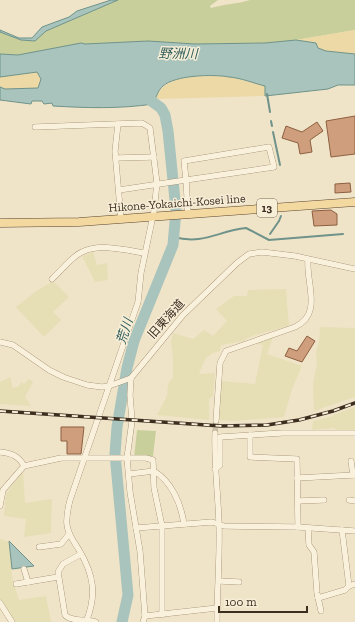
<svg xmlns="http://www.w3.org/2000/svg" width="355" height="622" viewBox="0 0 355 622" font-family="'Zilla Slab','Noto Sans JP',serif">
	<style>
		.farmland { fill: #e6deb5 }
		.green { fill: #c9cf9b }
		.sand { fill: #ecd9a5 }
		.water { fill: #a9c4bc; stroke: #6f938a }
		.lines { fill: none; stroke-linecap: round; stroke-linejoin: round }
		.stream { stroke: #6f938a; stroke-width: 2 }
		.river { stroke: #a9c4bc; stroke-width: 11 }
		.building { fill: #cf9f7d; stroke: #8d5f41 }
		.minor-tunnel { stroke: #ccc0a6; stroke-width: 5.5; stroke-dasharray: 5.5 3; stroke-linecap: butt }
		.minor-casing { stroke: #8d765c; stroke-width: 6 }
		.primary-casing { stroke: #5b4430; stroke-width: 9 }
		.minor { stroke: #faf1dc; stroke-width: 5.5 }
		.primary { stroke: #f3d9a0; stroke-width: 8 }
		.rail-casing { stroke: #3d2e20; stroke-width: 3.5 }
		.rail { stroke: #f7eed8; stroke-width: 2; stroke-dasharray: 6; stroke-linecap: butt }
		.labels { text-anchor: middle; stroke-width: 3; stroke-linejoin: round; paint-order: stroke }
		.shield { fill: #f7eed8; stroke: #756857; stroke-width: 1 }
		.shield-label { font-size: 11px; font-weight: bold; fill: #3d2e20 }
		.street-label { font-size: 12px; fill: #3d2e20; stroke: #f7eed8 }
		.water-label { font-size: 13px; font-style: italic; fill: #2f5d5a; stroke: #f7eed8 }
	</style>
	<rect width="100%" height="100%" fill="#f0e4c8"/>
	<g class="farmland">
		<path d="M93 252 97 265 107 263 108 280 95 282 82 256Z"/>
		<path d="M53 281 69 297 53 312 61 320 44 337 16 307 35 292Z"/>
		<path d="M286 289 289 326 255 335 245 339V341L221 345 220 351 213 353 206 358 199 373 201 374 215 373 213 396 209 399V420L157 415 167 396 168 384 173 377V361L171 342 173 333 193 339 204 330 213 336 227 321 216 309 234 296H247L248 290Z"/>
		<path d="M320 327 355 328V397L314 411 313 383 317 364 316 352 319 342Z"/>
		<path d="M273 337 267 354 302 366 292 389 284 417 235 421 219 420 221 381 255 384 263 345 256 344Z"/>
		<path d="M10 377 13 388 19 386 21 382 24 384 29 379 33 382 25 397 31 406 0 404V382Z"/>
		<path d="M355 407V430H336L334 428 312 430 313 421 333 416V419V415Z"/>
		<path d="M23 471 25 503 52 499 51 533 24 537 26 519 4 516 6 494Z"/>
		<path d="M0 539 9 542 12 577 19 600 46 596 51 622H13L8 611 0 601Z"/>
	</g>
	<g class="green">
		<path d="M118 0H218L210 6 211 8C224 4 237 4 250 0H355V30L296 40 265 43 195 44 148 41 85 44 81 43 18 55 0 54V32L21 40 35 41 46 31Z"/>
		<path d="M137 430 156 431 153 456 134 458Z"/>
	</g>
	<g class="sand">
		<path d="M355 30V54L326 51 318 48 316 43 296 40Z"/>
		<path d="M37 72 41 79 38 88 5 89 0 87V77Z"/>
		<path d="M215 76 230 77 265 86V96L155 99C166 74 192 77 215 76Z"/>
	</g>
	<g class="water">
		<path d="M111 0H118L46 31 35 41 21 40 0 32V30L19 38H32L42 27 69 17 77 11Z"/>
		<path d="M296 40 316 43 318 48 326 51 355 54V85H338L328 89 265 96V86C253 83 241 78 229 77 214 74 175 75 163 86 158 90 156 98 153 104 120 109 87 108 53 106L52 103 44 104 42 101H32L31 104 0 100V87L5 89 38 88 41 79 37 72 0 77V54L18 55 81 43 85 44 148 41 195 44 265 43Z"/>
		<path d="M9 541 34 566 12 569Z"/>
	</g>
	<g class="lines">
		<g class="stream">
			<path d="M267 94 270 112"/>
			<path d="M271 121 272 126"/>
			<path d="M273 132 280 165"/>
			<path d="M270 234 279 221 281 216"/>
			<path d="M173 237C205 245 217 231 246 228L269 240 343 234"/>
		</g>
		<path class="river" d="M122 622 128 595 115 454 117 427 127 368 134 341 173 245 176 210 168 131 165 115 161 108 150 100 145 92"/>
	</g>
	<g class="building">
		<path d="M355 116V154L331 157 326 121Z"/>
		<path d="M317 122 323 131 310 140 312 152 300 154 298 143 282 138 286 126 302 132Z"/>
		<path d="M350 183 351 192 335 193V184Z"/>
		<path d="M331 210 337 214V225L314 226 312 211Z"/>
		<path d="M307 336 315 341 302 362 285 356 289 348 297 351Z"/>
		<path d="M61 427H84L81 454H67V441H61Z"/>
	</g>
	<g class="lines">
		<path class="minor-tunnel" d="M215 433 216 421"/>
		<defs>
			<g id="minor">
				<path d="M118 124 115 151 121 219"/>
				<path d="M35 127 142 123 150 128 157 183 154 211 141 273 138 302 70 500C68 508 66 517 67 525 68 535 75 543 79 550 94 575 97 595 86 622"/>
				<path d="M116 158 154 157"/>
				<path d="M119 190 186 180 184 161 269 147 274 167 186 180 188 213"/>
				<path d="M52 279C61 271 71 257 82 252 100 243 126 250 144 253"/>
				<path d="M0 342 13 345 49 370 63 377 87 385 102 387 109 386 131 378 183 315 237 263 249 254 262 252 295 256 355 269"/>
				<path d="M131 378 130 395 132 421 127 458 130 492 140 551 145 616 143 622"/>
				<path d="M216 421 220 363 226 351 295 327C323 314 306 284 308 260"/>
				<path d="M215 433C214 463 218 493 219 524 220 557 217 589 217 622"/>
				<path d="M250 435V457L297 459 298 527"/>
				<path d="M0 452C11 453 19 456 24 466"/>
				<path d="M351 461 353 475"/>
				<path d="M215 469 220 465V437L282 433H355"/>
				<path d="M129 474 154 471C172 482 181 504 184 524"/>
				<path d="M297 478 355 475"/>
				<path d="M349 500 355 501"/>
				<path d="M298 501 324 500"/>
				<path d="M0 506 3 490 24 466 61 458H146L153 460 154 488 162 526V615"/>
				<path d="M136 528 212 522 224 526 298 527 355 531"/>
				<path d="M308 528 309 545 314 552 317 593 321 611"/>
				<path d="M342 530 349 586 355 584"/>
				<path d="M39 547 61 544 69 534"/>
				<path d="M81 554 63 564 58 572 65 615C71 622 87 619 96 622"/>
				<path d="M24 569 28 582"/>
				<path d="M220 581 239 582"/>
				<path d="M16 584 58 577"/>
				<path d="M318 598 345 590 349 586"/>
				<path d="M0 603 12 622"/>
				<path d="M145 616 217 608"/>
			</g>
			<path id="primary" d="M0 223 79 222 355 202"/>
		</defs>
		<use href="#minor" class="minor-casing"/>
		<use href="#primary" class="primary-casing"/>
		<use href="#minor" class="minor"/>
		<use href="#primary" class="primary"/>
		<defs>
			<path id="rail" d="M0 411 221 426 267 425 299 420 333 411 355 403"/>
		</defs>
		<use href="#rail" class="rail-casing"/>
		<use href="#rail" class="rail"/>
	</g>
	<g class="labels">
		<rect class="shield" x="257" y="199" width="20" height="18" rx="3"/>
		<g class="shield-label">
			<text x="267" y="212">13</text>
		</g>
		<g class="street-label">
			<text transform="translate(177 203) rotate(-4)" y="4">Hikone-Yokaichi-Kosei line</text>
			<text transform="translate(166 319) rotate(-48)" y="4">旧東海道</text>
		</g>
		<g class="water-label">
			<text transform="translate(178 53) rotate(1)" y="5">野洲川</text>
			<text transform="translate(124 331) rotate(-72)" y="5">荒川</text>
		</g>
	</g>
	<path d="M219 606v6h88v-6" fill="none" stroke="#3d2e20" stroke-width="2"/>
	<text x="225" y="606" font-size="12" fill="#3d2e20" stroke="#f7eed8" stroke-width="3" paint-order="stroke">100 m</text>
</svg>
